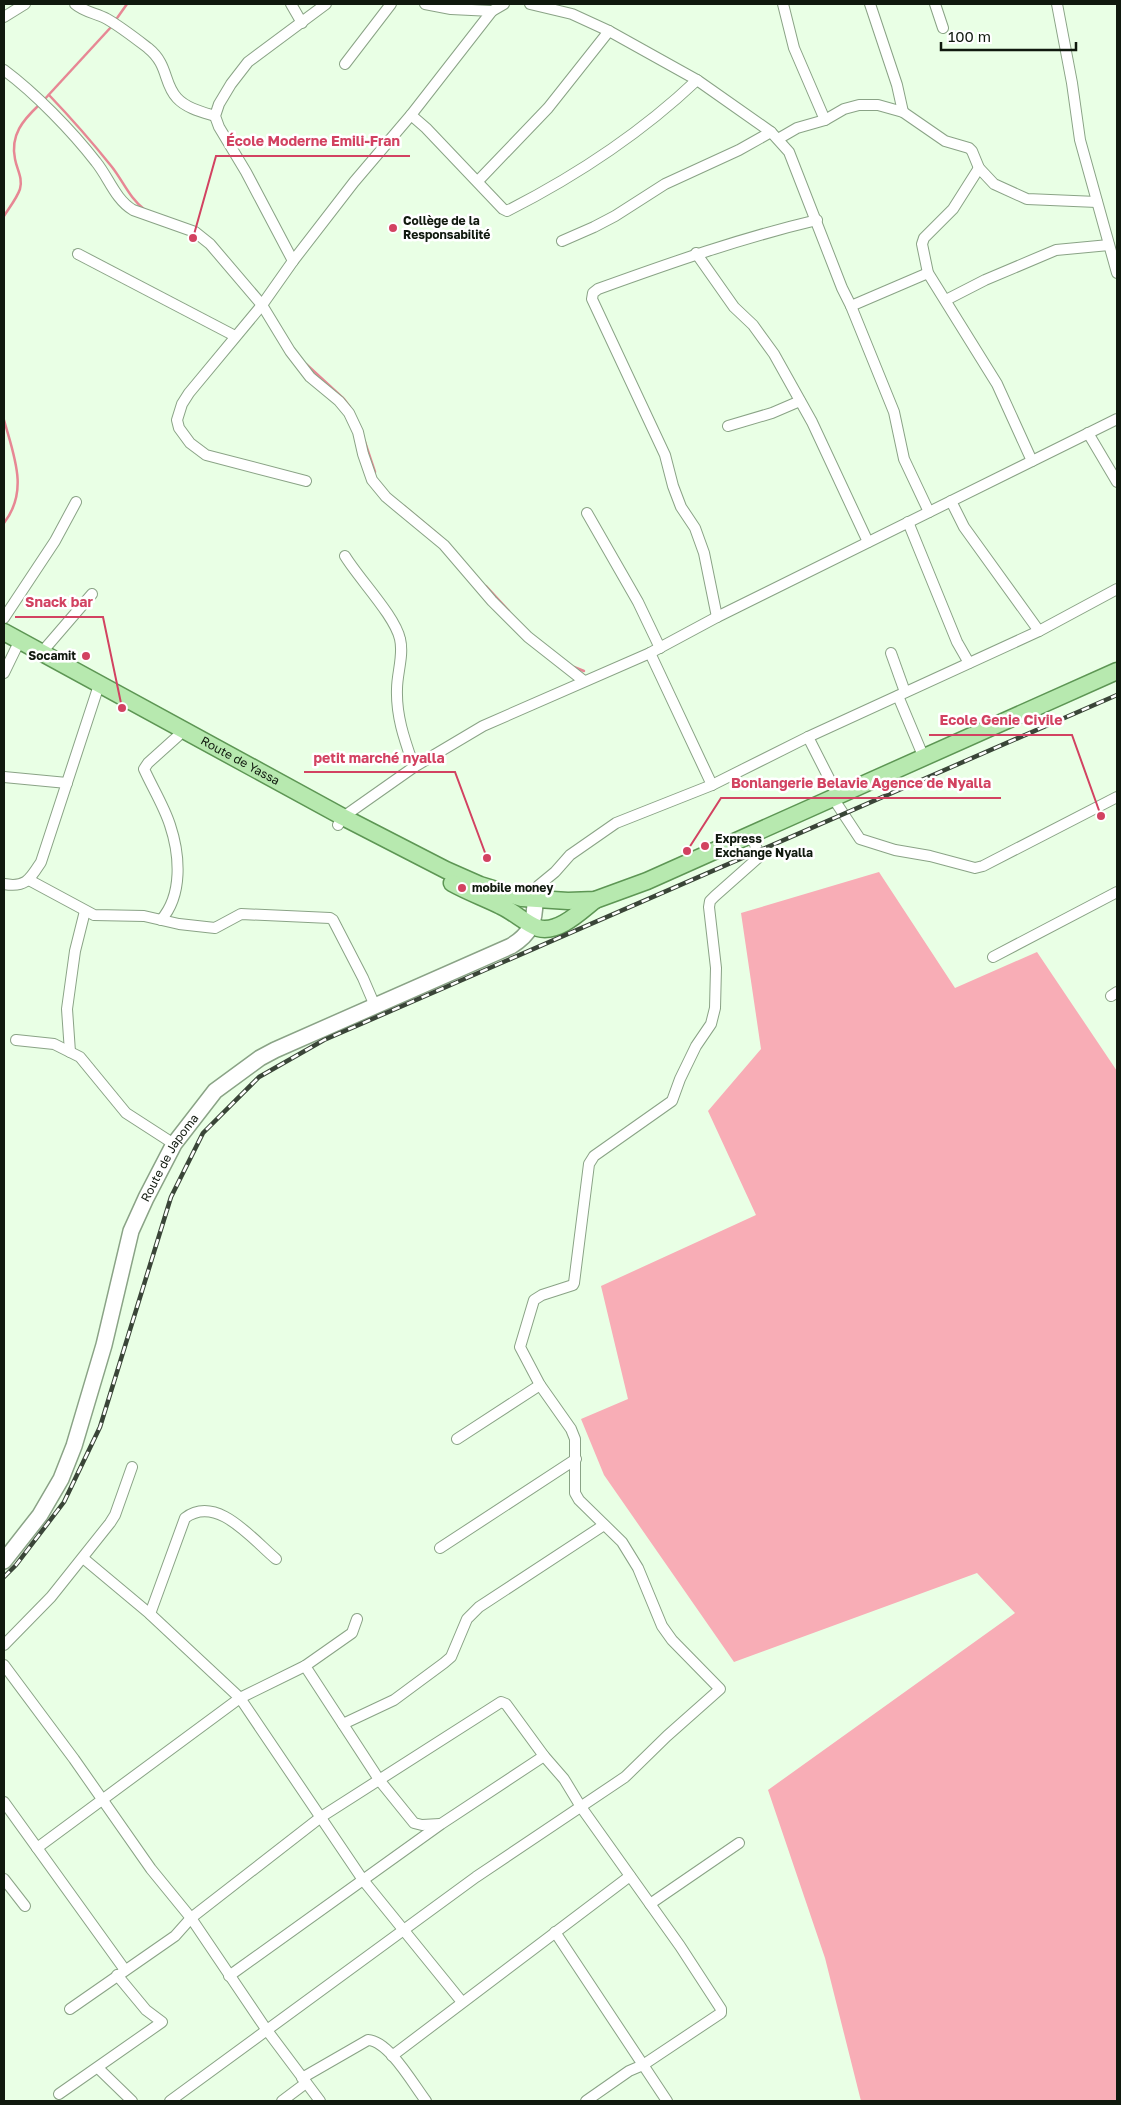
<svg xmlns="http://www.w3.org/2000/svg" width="1121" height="2105" viewBox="0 0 1121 2105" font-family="'Golos Text',sans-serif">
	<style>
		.green { fill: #f8adb6 }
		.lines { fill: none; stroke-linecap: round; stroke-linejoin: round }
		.stream { stroke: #e78794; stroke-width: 2.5 }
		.street-casing { stroke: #8aa386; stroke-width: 12 }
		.secondary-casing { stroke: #8aa386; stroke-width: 18 }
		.primary-casing { stroke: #5d9654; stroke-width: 19 }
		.street { stroke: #fff; stroke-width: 10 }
		.secondary { stroke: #fff; stroke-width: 15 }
		.primary { stroke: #b7e9af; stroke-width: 16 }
		.rail-casing { stroke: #3a4538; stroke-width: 4.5 }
		.rail { stroke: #fff; stroke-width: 2.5; stroke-dasharray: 8; stroke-linecap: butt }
		.poi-dot { fill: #d24261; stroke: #fff; stroke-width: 2 }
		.labels { text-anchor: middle; stroke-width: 5; stroke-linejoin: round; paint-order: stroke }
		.poi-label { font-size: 12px; font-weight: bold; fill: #10190e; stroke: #fff; text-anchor: start }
		.street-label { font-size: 12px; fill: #10190e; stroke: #fff }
		.leader { fill: none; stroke: #d24261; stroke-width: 2 }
		.callout-dot { fill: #d24261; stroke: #fff; stroke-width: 2 }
		.callout-label { font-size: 14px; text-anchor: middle; font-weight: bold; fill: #d24261; stroke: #fff; stroke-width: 5; stroke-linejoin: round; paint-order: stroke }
	</style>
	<rect width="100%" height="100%" fill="#e9ffe5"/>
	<path class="green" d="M879 872 955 988 1037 952 1117 1071V2101H861L825 1958 768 1790 1015 1613 977 1573 734 1662 604 1475 581 1419 628 1399 601 1286 756 1215 708 1111 761 1049 741 913Z"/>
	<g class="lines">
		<g class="stream">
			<path d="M481 6 494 4"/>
			<path d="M115 21 127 4"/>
			<path d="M49 95C71 118 92 142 112 167 123 181 130 199 145 210"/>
			<path d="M43 101 112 26"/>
			<path d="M4 216C9 208 17 198 20 189 23 178 17 170 15 159 10 135 23 120 39 105"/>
			<path d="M306 364 344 399 350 407"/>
			<path d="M4 420C14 456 29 491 4 523"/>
			<path d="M365 442 375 472"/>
			<path d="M404 506 440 536"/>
			<path d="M486 586 509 611"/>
			<path d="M574 667 584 671"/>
		</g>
		<defs>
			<g id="street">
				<path d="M75 4C84 12 96 13 107 19 121 27 135 38 148 48 169 65 163 83 177 98 186 108 202 112 215 116"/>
				<path d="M291 4 302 23"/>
				<path d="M425 4 451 9 492 11"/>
				<path d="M530 4 572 14 609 31 697 80 771 132 789 152 842 288 851 306 894 412 904 459 929 512"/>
				<path d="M783 4 794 48 825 120"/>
				<path d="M870 4 897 85 903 112"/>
				<path d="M935 4 943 28"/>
				<path d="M1057 4 1072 83 1080 140 1117 273"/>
				<path d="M4 17 25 4"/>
				<path d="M345 64 391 4"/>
				<path d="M4 70C35 93 72 131 96 162 109 178 115 199 133 210L195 232 210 244 262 305 290 351 310 377 339 401 349 413 358 432 363 454 372 480 386 497 444 545 492 601 528 637 584 681"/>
				<path d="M411 115 426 128 503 209 507 211C576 176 641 133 697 80"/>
				<path d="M778 139 797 128 825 120 844 109 859 105H878L903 112 945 141 969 148 972 151 979 168 994 184 1027 199 1097 202"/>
				<path d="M979 168 953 209 924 238 922 244 928 273 997 384 1032 461"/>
				<path d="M478 181 548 108 609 31"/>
				<path d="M562 241 594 227 615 216 665 184 739 150 771 132"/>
				<path d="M696 253 734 307 753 325 774 354 812 422 868 542"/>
				<path d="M78 254 235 336"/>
				<path d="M293 261 246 172 219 127 215 116 219 104 231 84 248 62 326 4"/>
				<path d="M946 300 985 280 1056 250 1109 245"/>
				<path d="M851 306 928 273"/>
				<path d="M728 426 772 413 800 401"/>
				<path d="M1088 433 1117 482"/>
				<path d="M306 481 206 455 190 443 179 428 177 420 182 404 189 393 262 305 293 261 354 182 411 115 492 11 504 4"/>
				<path d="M951 501 964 527 1039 631"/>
				<path d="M587 513 638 602 660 648"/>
				<path d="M908 522 957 642 969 663"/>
				<path d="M345 556C359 579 395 616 400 639 404 655 397 673 397 689 396 717 405 741 414 767"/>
				<path d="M717 617 704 553 695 528 681 507 673 486 665 455 592 299 593 293 598 289C670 263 741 238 817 220"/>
				<path d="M4 618 55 541 76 502"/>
				<path d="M42 652 92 594"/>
				<path d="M650 653 712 785"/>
				<path d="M891 653 905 692"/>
				<path d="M4 673 20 640"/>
				<path d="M898 696 924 758"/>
				<path d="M808 737 838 796"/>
				<path d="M4 777 67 783"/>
				<path d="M833 798 860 839 895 850 930 856 975 868 983 866 1117 797"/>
				<path d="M338 825 343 817 414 767 483 726 650 653 717 617 1117 419"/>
				<path d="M29 880 94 915 144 916 179 924 215 928 241 914 330 918 333 920 363 978 375 1006"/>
				<path d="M4 884C26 888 30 879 41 862L97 691 101 684"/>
				<path d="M535 899 538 886 555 872 570 855 616 823 712 785 808 737 1039 631 1117 589"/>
				<path d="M161 920C183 895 180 855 170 825 164 806 152 787 144 769L148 763 178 736"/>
				<path d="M993 957 1117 892"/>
				<path d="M1111 996 1117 992"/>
				<path d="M16 1040 54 1044 80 1057 126 1113 174 1144"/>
				<path d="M70 1052 67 1009 75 951 85 911"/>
				<path d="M457 1439 540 1385"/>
				<path d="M440 1548 576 1459"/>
				<path d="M83 1558 150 1614 240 1698 363 1880 462 2002"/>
				<path d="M150 1614 185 1518C217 1494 252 1539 276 1559"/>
				<path d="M4 1645 51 1597 110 1523 115 1515 132 1467"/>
				<path d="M4 1665 74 1759 151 1869 191 1918 266 2029 320 2101"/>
				<path d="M305 1666 380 1781 414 1823 422 1825 440 1824"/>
				<path d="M343 1724 394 1700 444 1663 451 1657 467 1619 479 1607 604 1525"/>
				<path d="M4 1802 125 1970"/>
				<path d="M37 1848 240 1698 305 1666 352 1633 357 1619"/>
				<path d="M4 1879 25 1906"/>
				<path d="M650 1904 739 1843"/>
				<path d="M555 1932 667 2101"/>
				<path d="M229 1976 441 1824 544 1756"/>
				<path d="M70 2009 175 1936 191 1918 321 1817 501 1702 506 1704 544 1756 564 1779 581 1807 680 1946 721 2009V2013L643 2065 629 2071 586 2101"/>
				<path d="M392 2056 630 1876"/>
				<path d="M98 2068 132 2101"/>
				<path d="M302 2078 368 2040C389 2041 413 2084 426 2101"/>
				<path d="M59 2094 162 2022 146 2010 117 1975"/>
				<path d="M170 2101 476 1877 625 1777 667 1736 720 1689 672 1640 662 1626 638 1568 622 1542 579 1500 575 1493V1439L571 1429 540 1385 520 1347 534 1300 542 1295 573 1285 574 1283 589 1164 594 1156 672 1101 680 1079 696 1046 711 1024 715 1008 716 968 709 907 710 901 715 896 759 857V854L751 835"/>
				<path d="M282 2101 306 2083"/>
			</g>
			<g id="secondary">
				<path id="s1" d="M4 1561 40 1515 61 1479 74 1446 104 1345 131 1231 146 1198 174 1144 215 1091 260 1058 275 1050 511 946C531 934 535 922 535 899"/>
			</g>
			<g id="primary">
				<path id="s2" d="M4 632 343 817 446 870 480 885 522 898 568 901 595 900 647 881 1117 671"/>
				<path d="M452 883C468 892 485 898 501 906 514 912 525 923 538 928 558 934 581 911 595 900"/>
			</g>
		</defs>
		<use href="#street" class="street-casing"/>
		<use href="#secondary" class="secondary-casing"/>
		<use href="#primary" class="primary-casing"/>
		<use href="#street" class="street"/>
		<use href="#secondary" class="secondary"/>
		<use href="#primary" class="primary"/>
		<defs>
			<path id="rail" d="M4 1577 16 1565 64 1502 100 1427 171 1197 203 1133 259 1077 324 1040 1117 695"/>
		</defs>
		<use href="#rail" class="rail-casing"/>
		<use href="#rail" class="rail"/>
	</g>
	<g class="poi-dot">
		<circle cx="393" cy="228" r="5"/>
		<circle cx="86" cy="656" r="5"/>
		<circle cx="705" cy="846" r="5"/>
		<circle cx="462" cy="888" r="5"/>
	</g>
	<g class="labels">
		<g class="poi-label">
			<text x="403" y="225">Collège de la<tspan x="403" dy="14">Responsabilité</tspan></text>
			<text x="76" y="660" text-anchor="end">Socamit</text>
			<text x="715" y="843">Express<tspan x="715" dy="14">Exchange Nyalla</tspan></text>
			<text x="472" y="892">mobile money</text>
		</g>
		<g class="street-label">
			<text dy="4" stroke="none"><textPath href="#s2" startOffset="269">Route de Yassa</textPath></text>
			<text dy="4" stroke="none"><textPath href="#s1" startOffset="441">Route de Japoma</textPath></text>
		</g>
	</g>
	<path class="leader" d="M193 238L216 156H410M122 708L103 617H15M1101 816L1072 735H929M487 858L455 772H304M687 851L721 798H1001"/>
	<g class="callout-dot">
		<circle cx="193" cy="238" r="5"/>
		<circle cx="122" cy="708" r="5"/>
		<circle cx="1101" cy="816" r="5"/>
		<circle cx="487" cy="858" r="5"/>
		<circle cx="687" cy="851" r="5"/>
	</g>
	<g class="callout-label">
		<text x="313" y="146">École Moderne Emili-Fran</text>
		<text x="59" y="607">Snack bar</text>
		<text x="1001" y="725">Ecole Genie Civile</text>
		<text x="379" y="763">petit marché nyalla</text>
		<text x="861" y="788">Bonlangerie Belavie Agence de Nyalla</text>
	</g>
	<rect width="1121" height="2105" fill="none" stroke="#10190e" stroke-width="10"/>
	<path d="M941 42v8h135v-8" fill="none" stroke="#10190e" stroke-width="2.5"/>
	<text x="948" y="42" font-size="15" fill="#10190e" stroke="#ffffff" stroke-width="4" paint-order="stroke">100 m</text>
</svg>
